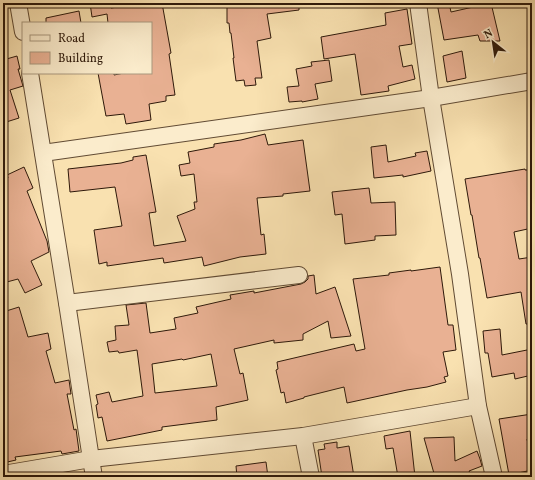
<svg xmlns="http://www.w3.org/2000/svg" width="535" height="480" viewBox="0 0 535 480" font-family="Vollkorn,serif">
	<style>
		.building { fill: #e9b193; stroke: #2e190a; fill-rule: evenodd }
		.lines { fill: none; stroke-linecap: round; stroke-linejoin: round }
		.minor-casing { stroke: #614b34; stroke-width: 18 }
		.minor { stroke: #fbeccc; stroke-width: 16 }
	</style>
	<rect width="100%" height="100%" fill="#f9e1b0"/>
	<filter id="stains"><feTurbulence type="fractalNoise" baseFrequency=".005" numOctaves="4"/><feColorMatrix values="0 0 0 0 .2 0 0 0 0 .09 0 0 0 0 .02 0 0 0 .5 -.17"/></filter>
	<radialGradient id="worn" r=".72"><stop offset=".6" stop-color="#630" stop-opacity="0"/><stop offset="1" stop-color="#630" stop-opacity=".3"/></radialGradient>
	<g class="building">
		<path d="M90 3H110L111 8 144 3H162L171 53 169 54 175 95 166 96V101L149 104 151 120 126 124 124 114 106 116 98 73H114V75L124 73H151V23H108L107 14 92 17Z"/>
		<path d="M227 3H299V10L267 14 271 38 257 41 262 78H255L256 85 245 86 244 80 236 81 233 58H234L231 33H230L229 23H227Z"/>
		<path d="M437 3H449L451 12 491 3 500 41H480L478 35 444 40Z"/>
		<path d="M407 9 412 44 399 46 403 67 412 65 415 79 388 86 389 91 361 95 355 54 324 59 321 37 386 25 385 13Z"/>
		<path d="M79 11 81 23H46V18Z"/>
		<path d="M462 51 466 78 447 82 443 56Z"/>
		<path d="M17 56 20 69H18L23 86 10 90 19 118 3 123V60Z"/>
		<path d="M329 60 332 81 315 84 318 99 302 102V101L289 102 287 87 299 86 296 69 312 66 311 62Z"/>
		<path d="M265 134 268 145 303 140 310 191 283 194V196L257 198 261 235 264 234 266 254 240 257 204 266 202 257 164 263 163 258 107 266V262L99 264 94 230 122 226 115 187 70 192 68 169 121 163 133 160V157L146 155 156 212 149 213 154 246 186 241 177 216 195 209 194 202H197L194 174 181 176 179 165 190 163 188 152 214 147V144L241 140Z"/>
		<path d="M386 145 388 162 416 156 415 153 427 151 431 171 403 177V175L374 178 371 147Z"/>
		<path d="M24 167 33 188 27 191 47 241 49 252 31 261 42 285 25 293 18 279 3 283V179L8 178 7 175Z"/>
		<path d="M525 169V170H532V228L514 232 519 259 532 257V324H526L521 292 487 298 480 258H479L472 215H471L465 179Z"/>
		<path d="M369 188 371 203 395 202 396 235 375 236V240L345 244 342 214 335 215 332 192Z"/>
		<path d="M440 267 448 325H453L456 350 443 352 448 376 444 377 446 382 427 387 407 390 347 403 344 387 304 397V398L286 403 284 392 281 393 276 370 278 369 277 362 354 344 356 351 365 349 353 279 389 275V273L411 270V271Z"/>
		<path d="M314 275 316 294 335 287 351 336 331 338 328 321 303 334V340L274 343V340L234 349 240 374 243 373 248 400 216 407 217 420 162 427V430L107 441 102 417 98 418 96 405 98 404 96 395 109 392 112 402 143 396 137 350 119 353 118 351 109 352 107 342 116 340 115 326 129 325 126 305 146 303 150 333 176 329 174 318 198 313 196 307 231 299 230 295 254 291V293L301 284 305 282 308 279V276ZM211 354 217 386 155 393 152 364 182 359 183 360Z"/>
		<path d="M19 307 28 337 48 333 51 349 46 351 55 383 69 380 71 394H67L74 430 76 429 79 451 62 454 61 451 15 457 16 460 3 463V312Z"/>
		<path d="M500 329 502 355 532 349V375L515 379 514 373 492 377 488 353H485L483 331Z"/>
		<path d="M532 414V438L527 439 531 459H532V470L509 475 499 419Z"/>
		<path d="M410 431 415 477H398L393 448 386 449 384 436Z"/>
		<path d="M454 437 455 461 477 451 480 459 482 466 469 471 472 477H435L424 438Z"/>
		<path d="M337 442V448L349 446 354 477H322L318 450 325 449 324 444Z"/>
		<path d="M266 462 268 477H237L236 466Z"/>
	</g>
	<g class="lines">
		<defs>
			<g id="minor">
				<path d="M18 3 23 32"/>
				<path d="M418 3 431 98 460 274 478 406 494 477"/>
				<path d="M30 73 67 303 91 459 94 477"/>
				<path d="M43 153 431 98 532 81"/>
				<path d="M67 303 299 275"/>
				<path d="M303 436 311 477"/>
				<path d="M3 474 91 459 303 436 478 406"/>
			</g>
		</defs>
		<use href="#minor" class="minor-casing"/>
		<use href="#minor" class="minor"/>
	</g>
	<rect width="535" height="480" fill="none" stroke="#f9e1b0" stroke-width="16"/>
	<rect x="4" y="4" width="527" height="472" fill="none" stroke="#2e190a" stroke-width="2"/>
	<rect x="8" y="8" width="519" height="464" fill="none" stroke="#2e190a"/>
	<rect x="22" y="22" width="130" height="52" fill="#fbeccc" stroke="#a9987e"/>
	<rect x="30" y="35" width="20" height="6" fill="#fbeccc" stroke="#a9987e"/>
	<text x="58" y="42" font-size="12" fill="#2e190a">Road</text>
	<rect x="30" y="52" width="20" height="12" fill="#e9b193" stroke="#a9987e"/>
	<text x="58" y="62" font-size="12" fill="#2e190a">Building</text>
	<g transform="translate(493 42) rotate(330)" stroke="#fbeccc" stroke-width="3" paint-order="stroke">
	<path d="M0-3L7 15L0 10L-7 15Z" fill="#2e190a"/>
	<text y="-6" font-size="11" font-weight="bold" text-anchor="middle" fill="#2e190a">N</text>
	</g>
	<rect width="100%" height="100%" filter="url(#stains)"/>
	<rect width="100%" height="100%" fill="url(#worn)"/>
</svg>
